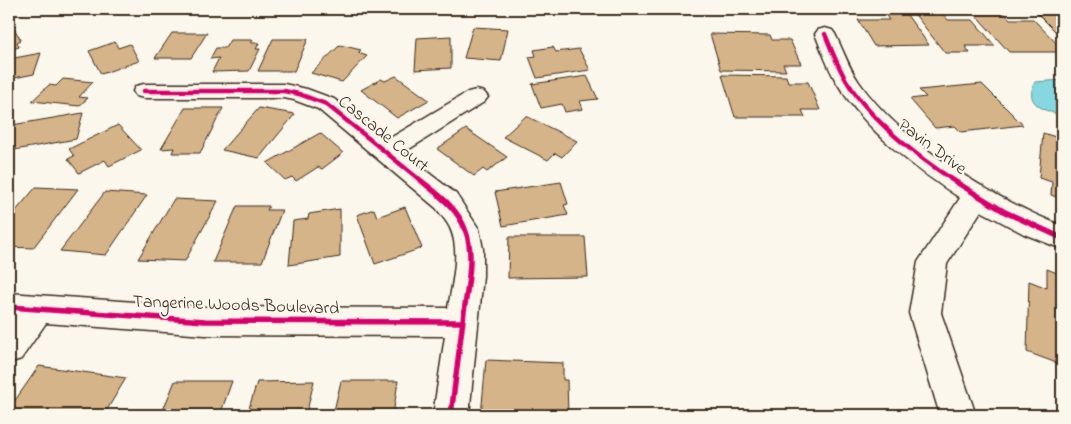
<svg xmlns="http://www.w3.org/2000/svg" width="1071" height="424" viewBox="0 0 1071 424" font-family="'Indie Flower',sans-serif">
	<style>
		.water { fill: #86d7df; stroke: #689292 }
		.building { fill: #d6b489; stroke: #3b2a1e }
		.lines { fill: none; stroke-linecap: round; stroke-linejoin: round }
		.minor-casing { stroke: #3b2a1e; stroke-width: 3 }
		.minor { fill: #fbf7ec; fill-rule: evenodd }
		.cycleway-far1-casing { stroke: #fbf7ec; stroke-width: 7 }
		.cycleway-casing { stroke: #fbf7ec; stroke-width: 9 }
		.cycleway-far1 { stroke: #d6006c; stroke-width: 4.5 }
		.cycleway { stroke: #d6006c; stroke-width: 5.5 }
		.labels { text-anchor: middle; stroke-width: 4.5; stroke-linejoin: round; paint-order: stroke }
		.street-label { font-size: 18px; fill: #3b2a1e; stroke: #fbf7ec }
	</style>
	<rect width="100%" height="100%" fill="#fbf7ec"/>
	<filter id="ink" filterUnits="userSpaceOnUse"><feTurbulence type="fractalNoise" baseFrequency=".02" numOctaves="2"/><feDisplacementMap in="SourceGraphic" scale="10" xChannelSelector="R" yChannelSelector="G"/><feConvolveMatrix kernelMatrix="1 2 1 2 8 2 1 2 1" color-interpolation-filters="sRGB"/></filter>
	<g filter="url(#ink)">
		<path class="water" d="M1062 80V116C1045 110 1023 105 1035 82Z"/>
		<g class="building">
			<path d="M883 11H904L929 45 874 46 858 20H889Z"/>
			<path d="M1035 11H1062V38Z"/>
			<path d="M913 12H941L948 20H973L995 46H965L970 53H945Z"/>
			<path d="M973 12H1003L1010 19H1033L1062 49V52H1009Z"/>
			<path d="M473 27 508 29 501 61 464 58Z"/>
			<path d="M15 30 21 40 17 42 19 47 9 50V32Z"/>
			<path d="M172 33H207L191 58H155Z"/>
			<path d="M710 34 770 35 772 40H790L801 64H783L786 71 721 70Z"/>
			<path d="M451 36V68L415 70 417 38Z"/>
			<path d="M273 39H308L294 71H258Z"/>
			<path d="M230 40H253L251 43H259L256 49H260L249 71 212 72 219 58 210 59 216 48H225Z"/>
			<path d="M115 42 118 48 130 44 139 61 101 74 89 51Z"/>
			<path d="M340 45 361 50 358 53 367 56 342 82 311 73Z"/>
			<path d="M553 47 556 52 579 49 590 70 537 78 529 57 536 56 534 50Z"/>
			<path d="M41 53 34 74 9 79V59Z"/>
			<path d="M722 75 786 76 788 82H808L820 110H802L805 117H735Z"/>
			<path d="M396 76 429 100 397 118 361 90 381 79 385 81Z"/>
			<path d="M587 76 598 99 580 101 583 109 565 112 562 104 541 108 532 84Z"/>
			<path d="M63 79 93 82 79 97 88 98 79 106 32 101 49 85 56 86Z"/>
			<path d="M982 84 1023 125 961 132 955 126 935 128 910 99 926 97 919 90Z"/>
			<path d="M185 108H223L200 153H172L174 148 161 149Z"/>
			<path d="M259 108 295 114 259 158 222 150Z"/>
			<path d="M83 113 76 139 9 151V132L12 125Z"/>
			<path d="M526 116 577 141 562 157 555 153 548 160 503 137Z"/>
			<path d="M118 125 141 150 109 166 105 160 79 173 68 159 74 156 69 149Z"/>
			<path d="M466 129 507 157 487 172 483 169 474 176 437 149Z"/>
			<path d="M320 133 343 153 322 169 318 167 296 181 292 177 285 180 267 163Z"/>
			<path d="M1043 133 1062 139V199L1051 195 1052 182 1039 178Z"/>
			<path d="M561 182 568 204 564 205 568 215 503 226 495 192Z"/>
			<path d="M36 187 78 189 33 248 9 247V219Z"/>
			<path d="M105 192 147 195 106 255 60 251Z"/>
			<path d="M174 199 218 201 185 261 138 259Z"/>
			<path d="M237 206H269L267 210H282L262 262H213Z"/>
			<path d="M405 207 422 248 375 264 357 215 374 209 377 217Z"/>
			<path d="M340 209V257L289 265 293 221 308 219 309 214Z"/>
			<path d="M509 237H585L588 277 508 278Z"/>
			<path d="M1047 269 1062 275V365L1027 352 1029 281 1047 288Z"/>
			<path d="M486 360 563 363V380H567L568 415H481Z"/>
			<path d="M39 366 126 378 105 413 111 415H9V409Z"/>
			<path d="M175 381H232L220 415H161Z"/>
			<path d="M314 381 306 415H247L257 382Z"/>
			<path d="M341 381H398L393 415H333Z"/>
		</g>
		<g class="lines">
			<defs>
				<g id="minor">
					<path d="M825 28 832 30 835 34C843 50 849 68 859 82 901 143 995 199 1062 226V249L1024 234 981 211 947 264 941 313 976 415H940L909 313 918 262 960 198C914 168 866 131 837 83 828 68 822 51 815 34L818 30Z"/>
					<path d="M144 84H284L307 89 334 99 387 140 468 92 476 90 484 92 488 97 484 102 403 153 456 194 479 229 483 249V276L469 415H433L445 336 205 335 46 323 21 359 9 363V323L10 321 9 320V293L205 307 448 308C452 284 461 251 450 228 447 221 441 215 436 208L318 109 294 100 284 98H144L136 96 133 91 136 86Z"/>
				</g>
			</defs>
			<use href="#minor" class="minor-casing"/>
			<use href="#minor" class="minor"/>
			<defs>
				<g id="cycleway-far1">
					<path d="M825 34C832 51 838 68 848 83 871 120 916 156 953 180"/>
					<path d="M144 91H284L299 94 326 104 420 180"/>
				</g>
				<g id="cycleway">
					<path d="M419 179C436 193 457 207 465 229 476 256 466 292 463 320 459 352 455 383 451 415"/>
					<path d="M951 179 1005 212 1062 238"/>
					<path d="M9 307 205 321 462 322"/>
				</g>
			</defs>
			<use href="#cycleway-far1" class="cycleway-far1-casing"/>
			<use href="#cycleway" class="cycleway-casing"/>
			<use href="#cycleway-far1" class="cycleway-far1"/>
			<use href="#cycleway" class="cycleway"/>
		</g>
	</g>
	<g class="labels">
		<g class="street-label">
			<text transform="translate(384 133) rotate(39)" y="6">Cascade Court</text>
			<text transform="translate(933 146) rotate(37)" y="6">Pavin Drive</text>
			<text transform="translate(236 304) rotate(2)" y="6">Tangerine Woods Boulevard</text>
		</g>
	</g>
	<rect width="1071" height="424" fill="none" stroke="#fbf7ec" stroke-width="30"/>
	<rect x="15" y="15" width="1041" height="394" fill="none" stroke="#3b2a1e" stroke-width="2" filter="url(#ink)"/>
</svg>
